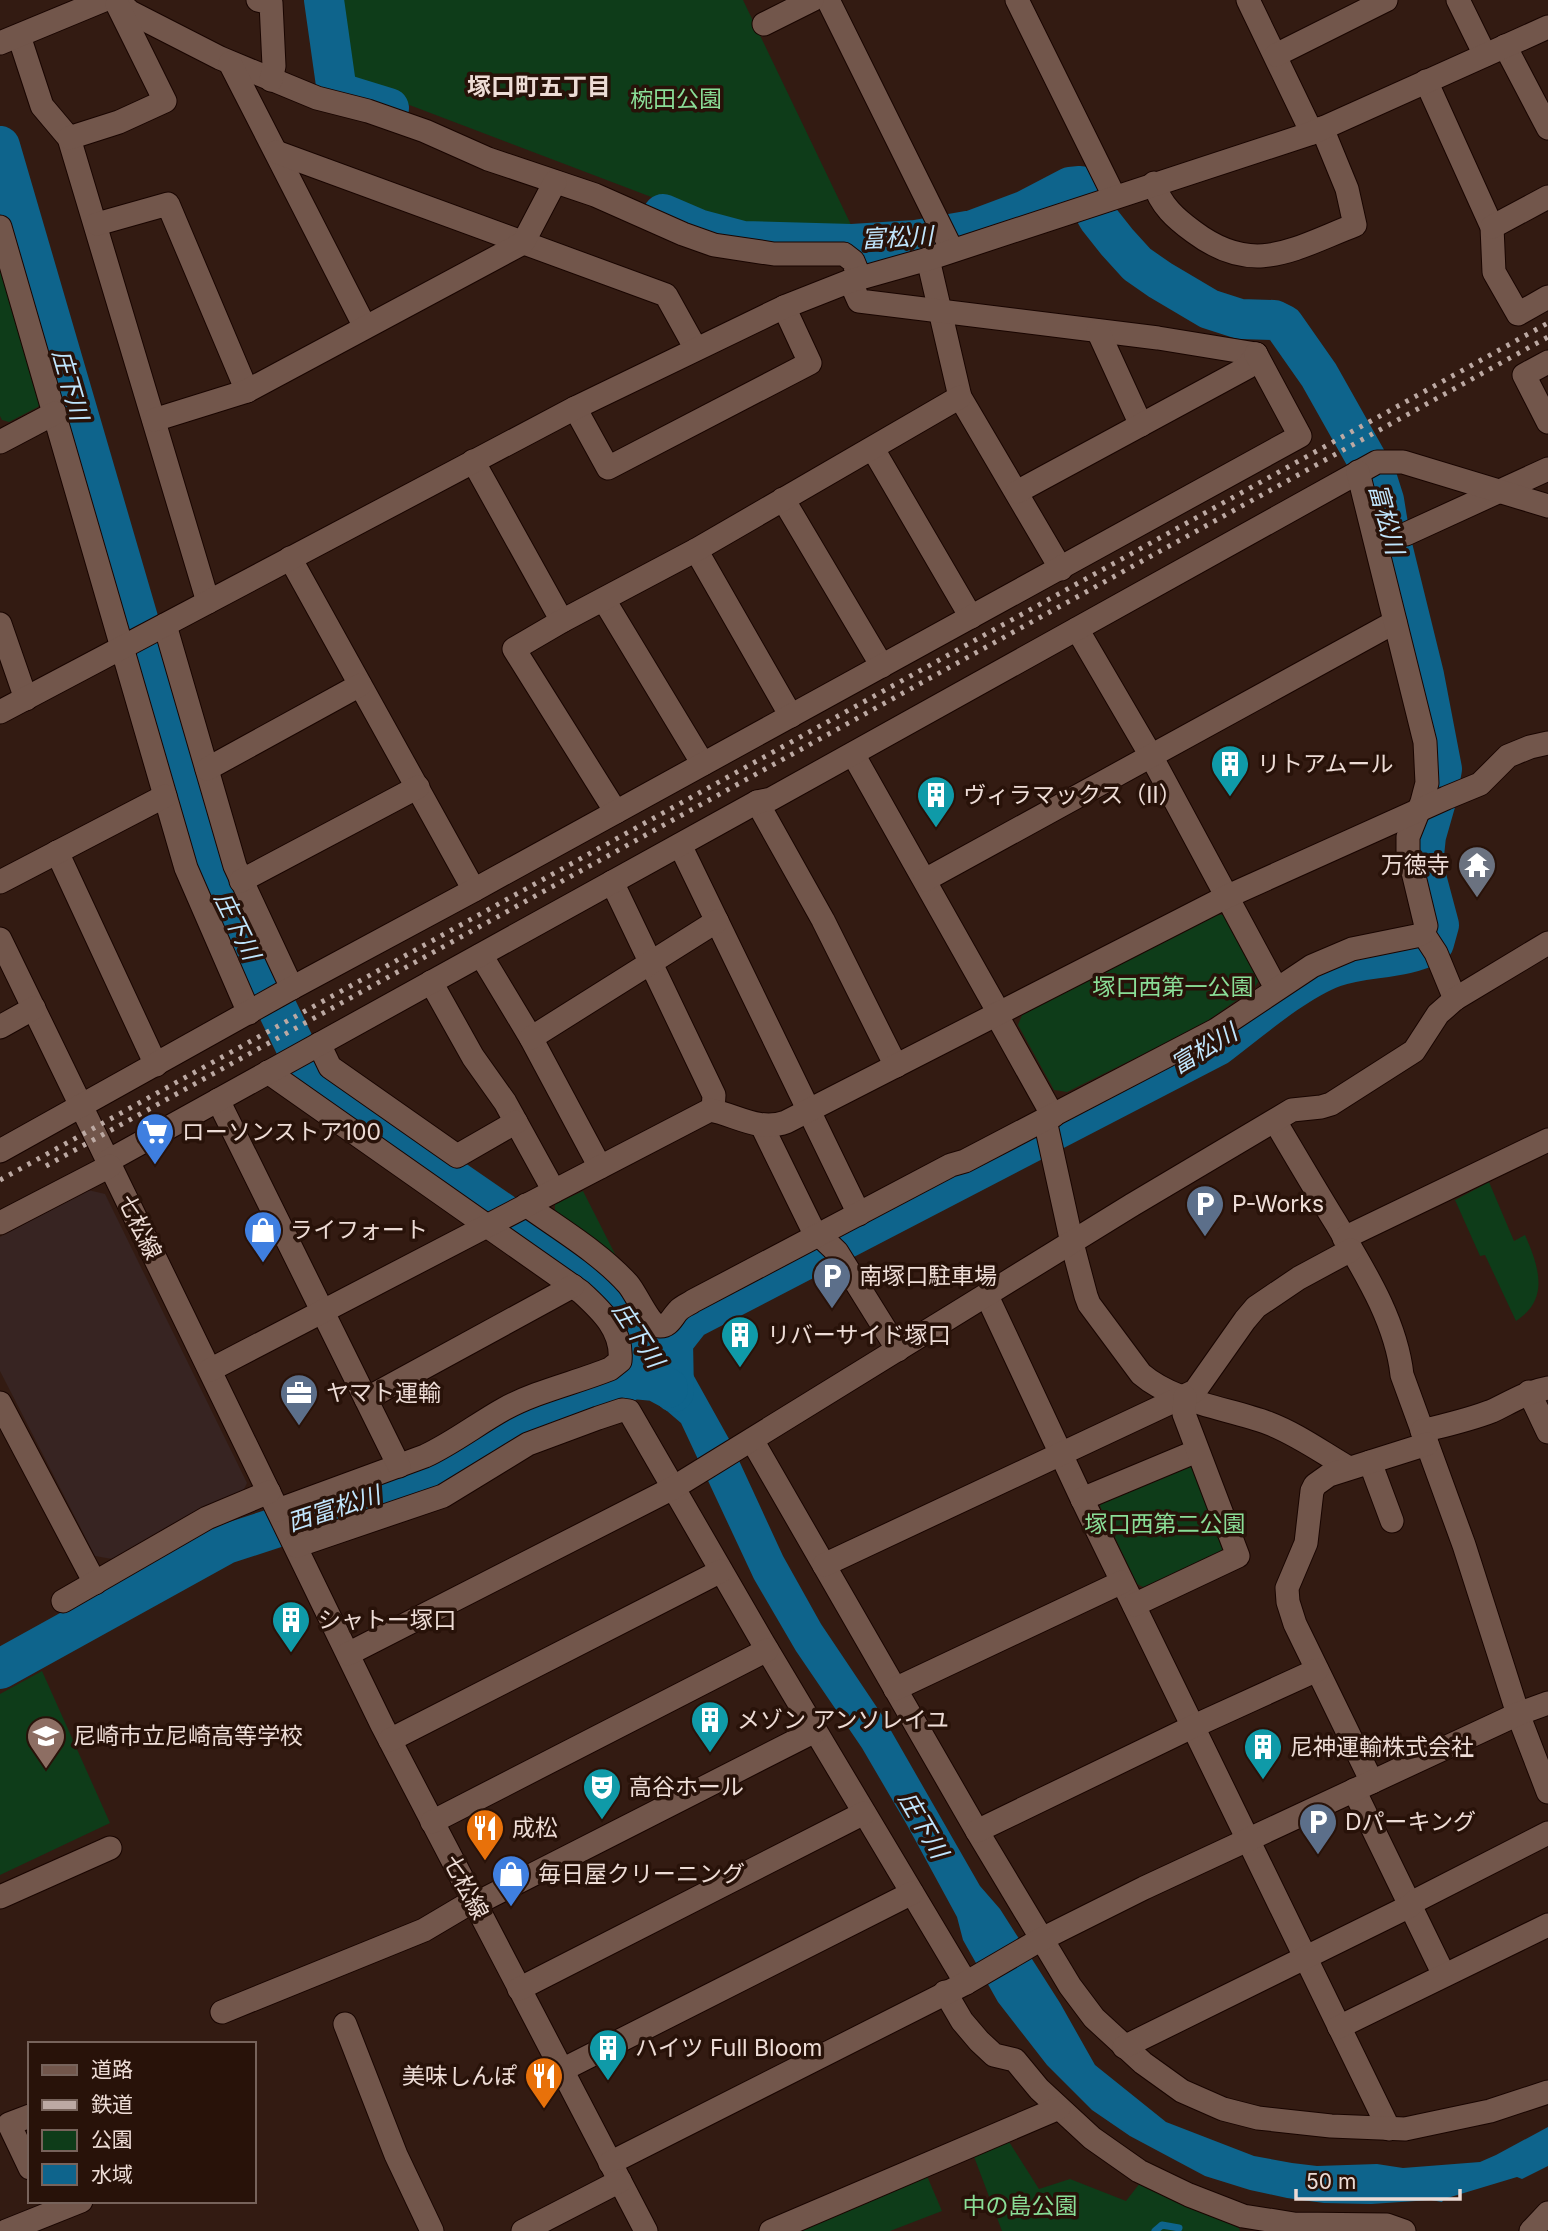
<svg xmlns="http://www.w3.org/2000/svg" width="1548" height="2231" viewBox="0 0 1548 2231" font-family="Inter,'Noto Sans JP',sans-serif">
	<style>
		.industrial { fill: #372422 }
		.green { fill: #0e3c19 }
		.water { fill: #0e648c }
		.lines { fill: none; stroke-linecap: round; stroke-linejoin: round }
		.stream { stroke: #0e648c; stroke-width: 7 }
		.river { stroke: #0e648c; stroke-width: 40 }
		.minor-casing { stroke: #190501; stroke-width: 25 }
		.minor { stroke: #72564b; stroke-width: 23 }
		.rail { stroke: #bca9a3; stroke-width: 5; stroke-dasharray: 3.5 7; stroke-linecap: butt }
		.labels { text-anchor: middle; stroke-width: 7; stroke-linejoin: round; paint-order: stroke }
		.park-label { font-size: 23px; fill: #8ade97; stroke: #281209 }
		.poi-label { font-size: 23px; fill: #eddcd6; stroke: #281209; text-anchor: start }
		.street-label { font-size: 23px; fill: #eddcd6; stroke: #281209 }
		.neighbourhood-label { font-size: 24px; font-weight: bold; fill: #eddcd6; stroke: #281209 }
		.water-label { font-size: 24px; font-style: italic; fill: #c0e6fe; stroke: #281209 }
	</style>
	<rect width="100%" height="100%" fill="#331b12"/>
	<path class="industrial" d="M88 1190 105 1194 247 1483 243 1491 112 1559 95 1556 0 1371V1237Z"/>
	<g class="green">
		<path d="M335 0H743L854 231 725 225 349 82Z"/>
		<path d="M0 263 43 400 38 407 9 422 2 420 0 416Z"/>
		<path d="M1212 914 1225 915 1259 980 1255 987 1202 1025 1067 1092 1054 1090 1018 1025 1022 1015Z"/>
		<path d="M1489 1182 1514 1241 1525 1235C1541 1271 1548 1300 1516 1321L1485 1255 1480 1256 1455 1200Z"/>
		<path d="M583 1191 617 1258 555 1214V1204Z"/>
		<path d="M1187 1463 1195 1466 1224 1547 1220 1554 1145 1588 1137 1584 1100 1506 1102 1497Z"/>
		<path d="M42 1671 110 1823 0 1875V1694Z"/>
		<path d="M1006 2137 1039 2189 1070 2179 1126 2201 1140 2183 1239 2228 1240 2231H1002L973 2154Z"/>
		<path d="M927 2176 942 2211 890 2231H789Z"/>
	</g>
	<path class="water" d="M654 1338 685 1342V1351L690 1369 729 1439 783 1556 821 1624 882 1715 980 1886 1000 1909 1060 2003 1095 2065 1166 2122 1254 2156 1292 2163 1317 2166 1377 2164 1403 2168 1480 2162 1496 2155 1548 2127V2166L1522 2179 1517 2177 1444 2199 1442 2202 1431 2200 1371 2204 1324 2203 1287 2198 1250 2190 1205 2176 1130 2136 1092 2110 1047 2065 998 2002 963 1940 957 1917 907 1825 862 1748 796 1651 754 1579 681 1423 653 1399 624 1397 615 1377 634 1369 636 1348Z"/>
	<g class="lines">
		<path class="stream" d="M1155 2231 1162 2225 1179 2228"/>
		<g class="river">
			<path d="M324 0 337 92 389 108"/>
			<path d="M0 146 212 872 309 1075 379 1128 543 1241 607 1288 632 1319 652 1359 672 1388"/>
			<path d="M663 214 698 229 743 241 852 244 916 240 973 230 1026 210 1070 187 1080 186 1098 218 1117 242 1137 264 1160 280 1209 309 1240 319 1274 320 1284 325 1319 375 1377 478 1384 500 1390 537 1424 675 1442 769 1436 801 1426 836 1423 865 1439 925 1434 943C1404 960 1366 956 1334 967 1296 981 1250 1021 1217 1046L691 1319 673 1342 674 1392"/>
			<path d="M0 1669 226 1544 434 1476 501 1431 634 1379 655 1381 668 1388"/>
		</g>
		<defs>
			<g id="minor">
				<path d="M117 0 130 12 220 58 317 98 368 111 425 131 488 159 595 195 683 234 714 245 774 254H844L853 261 860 278"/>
				<path d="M258 0 271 3 274 66 271 80"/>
				<path d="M828 0 952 250"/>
				<path d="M1017 0 1114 196"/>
				<path d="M1248 0 1312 133"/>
				<path d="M1458 0 1485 55"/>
				<path d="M764 24 812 0"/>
				<path d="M19 36 42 106 69 138 208 602"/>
				<path d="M0 43 104 0"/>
				<path d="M1505 46 1548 128"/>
				<path d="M1276 55 1386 0"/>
				<path d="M230 63 365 327"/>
				<path d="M1426 81 1492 227 1494 272 1518 314 1548 297"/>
				<path d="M69 138 119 122 165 101 117 4"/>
				<path d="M276 152 666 295 696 349"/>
				<path d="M1154 183C1160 205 1176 219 1194 232 1254 277 1293 249 1355 225L1347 189 1322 128"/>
				<path d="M97 224 168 204 247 391"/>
				<path d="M0 227 186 868 249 1013"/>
				<path d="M1492 227 1548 197"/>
				<path d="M928 259 960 397 1061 569"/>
				<path d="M850 281 859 301 1158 338 1256 354"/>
				<path d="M1098 331 1141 425"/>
				<path d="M1548 362 1524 375 1548 422"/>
				<path d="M575 408 608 468 810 363 784 307"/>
				<path d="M154 420 247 391 523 243 555 182"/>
				<path d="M0 442 55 413"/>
				<path d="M873 449 971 617"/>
				<path d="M473 461 562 621"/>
				<path d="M1017 492 1248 367 1256 354"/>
				<path d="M783 499 882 666"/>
				<path d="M1406 534 1548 469"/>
				<path d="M696 550 791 716"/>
				<path d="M290 558 474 890"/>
				<path d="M604 600 703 764"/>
				<path d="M0 624 26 699"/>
				<path d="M165 625 235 866 292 988"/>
				<path d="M1077 629 1150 754 1276 988"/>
				<path d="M0 712 575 408 784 307 850 281 928 259 1312 133 1548 27"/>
				<path d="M853 754 999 1013"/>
				<path d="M207 769 360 685"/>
				<path d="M757 802 823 920 896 1066"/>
				<path d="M616 812 514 649 562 621 696 550 960 397"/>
				<path d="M680 845 859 1214"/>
				<path d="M57 852 156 1065"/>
				<path d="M925 880 1395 622"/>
				<path d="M241 881 418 787"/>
				<path d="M0 882 165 796"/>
				<path d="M612 882 714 1095 713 1110"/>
				<path d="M1423 933 1436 953 1455 999"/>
				<path d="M0 939 382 1725 646 2231"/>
				<path d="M481 955 531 1038 600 1167"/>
				<path d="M431 982 473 1057 505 1102 554 1191"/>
				<path d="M996 1014 1053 1116"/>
				<path d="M0 1027 34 1008"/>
				<path d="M531 1038 717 921"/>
				<path d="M319 1044 330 1067 457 1156 516 1122"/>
				<path d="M268 1072 581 1292C602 1311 623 1331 620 1361L610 1369C575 1383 537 1391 504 1409 477 1424 453 1443 425 1456L278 1510"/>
				<path d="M218 1100 399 1466"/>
				<path d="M1045 1120 1072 1243 1086 1296 1089 1304 1141 1374C1175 1403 1227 1408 1268 1423 1297 1434 1323 1453 1349 1468"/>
				<path d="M1275 1121C1295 1155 1315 1189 1336 1223 1363 1269 1396 1320 1402 1375L1464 1545 1518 1714 1548 1792"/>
				<path d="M762 1126 812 1228 837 1252 898 1350"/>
				<path d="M0 1151 292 988 474 890 1300 436 1256 354"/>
				<path d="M108 1161 757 802 771 799 1377 462H1403L1548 506"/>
				<path d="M526 1205C561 1230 600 1253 628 1284 636 1293 650 1326 659 1326 670 1327 673 1315 679 1310 683 1306 689 1304 693 1301L951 1165 965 1161 1216 1030 1312 966 1352 949 1416 936 1423 933 1426 926 1408 851V837L1422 802 1427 783 1425 742 1358 472"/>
				<path d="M0 1223 110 1166"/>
				<path d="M1344 1238 1548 1140"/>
				<path d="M987 1296 1082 1499 1389 2129"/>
				<path d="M210 1370 710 1110C736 1115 759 1132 786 1122L1226 897 1446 798 1480 784 1508 756 1530 747 1548 743"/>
				<path d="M1529 1392 1548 1432"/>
				<path d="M366 1399 573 1286"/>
				<path d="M0 1403 95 1583"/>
				<path d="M1422 1431C1446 1425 1469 1420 1492 1411 1511 1402 1526 1392 1548 1388"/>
				<path d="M752 1440 977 1831 1070 1986 1094 2018 1143 2063 1182 2091 1223 2109 1258 2118 1331 2126 1405 2129 1490 2111 1548 2092"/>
				<path d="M1370 1462 1392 1521"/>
				<path d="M1082 1499 1197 1451"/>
				<path d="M296 1546 443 1496 528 1444 598 1418 622 1410 629 1411 762 1641 966 1983"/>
				<path d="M824 1565 1195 1391 1245 1320 1256 1307 1299 1278 1351 1250"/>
				<path d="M63 1601 207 1518 269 1492"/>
				<path d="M1134 1605 1238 1556 1184 1414 1185 1397"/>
				<path d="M348 1654 673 1488 1132 1205 1292 1110 1321 1107 1331 1104 1414 1051 1438 1014 1455 999 1548 943"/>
				<path d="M895 1689 1122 1582"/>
				<path d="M390 1740 721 1571"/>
				<path d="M1372 1782 1295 1624 1288 1602 1287 1588 1306 1543 1312 1491 1315 1485 1329 1475 1427 1444"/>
				<path d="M1354 1790 1444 1975"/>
				<path d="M432 1822 767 1650"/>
				<path d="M977 1831 1192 1727 1317 1670"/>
				<path d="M0 1897 110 1848"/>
				<path d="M475 1904 815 1731"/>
				<path d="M519 1989 864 1813"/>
				<path d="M945 1992 962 2021 979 2041 994 2055 1015 2060 1039 2089 1092 2138 1139 2171 1189 2195 1243 2216 1294 2224 1387 2225 1404 2231"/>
				<path d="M222 2012 424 1930 473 1901"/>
				<path d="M345 2024 396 2155 432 2231"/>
				<path d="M1339 2027 1548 1925"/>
				<path d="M1124 2047 1410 1906 1415 1901 1548 1833"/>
				<path d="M562 2070 912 1893"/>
				<path d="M30 2116 9 2124 30 2168"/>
				<path d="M610 2163 966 1983 1038 1941 1144 1888 1518 1714 1548 1703"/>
				<path d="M6 2231 81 2201"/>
				<path d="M523 2231 620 2181"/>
				<path d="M771 2231 1059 2108"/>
				<path d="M1531 2231 1548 2213"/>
			</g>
		</defs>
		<use href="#minor" class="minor-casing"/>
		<use href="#minor" class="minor"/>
		<g class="rail">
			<path d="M46 1166 1548 337"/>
			<path d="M0 1180 1548 323"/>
		</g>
	</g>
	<defs>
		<symbol id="building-pin" viewBox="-11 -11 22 30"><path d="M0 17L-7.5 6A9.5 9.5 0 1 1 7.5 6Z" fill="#0f9aa8" stroke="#281209"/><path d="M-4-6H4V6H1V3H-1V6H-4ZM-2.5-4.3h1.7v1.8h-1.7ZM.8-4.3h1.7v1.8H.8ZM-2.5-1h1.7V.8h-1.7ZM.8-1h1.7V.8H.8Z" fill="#fff"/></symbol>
		<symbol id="temple-pin" viewBox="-11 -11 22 30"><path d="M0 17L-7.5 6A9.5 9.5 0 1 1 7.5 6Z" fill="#6b7280" stroke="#281209"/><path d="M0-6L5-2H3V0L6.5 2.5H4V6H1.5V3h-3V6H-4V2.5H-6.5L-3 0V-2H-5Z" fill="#fff"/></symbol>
		<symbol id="supermarket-pin" viewBox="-11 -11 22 30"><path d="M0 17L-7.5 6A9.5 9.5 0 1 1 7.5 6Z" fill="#3f7fe0" stroke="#281209"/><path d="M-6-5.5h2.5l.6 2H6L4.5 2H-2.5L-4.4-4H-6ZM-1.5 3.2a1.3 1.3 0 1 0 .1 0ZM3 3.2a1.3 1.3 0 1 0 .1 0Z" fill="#fff"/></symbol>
		<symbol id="parking-pin" viewBox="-11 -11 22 30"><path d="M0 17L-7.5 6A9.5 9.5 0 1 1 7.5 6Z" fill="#5c6f8a" stroke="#281209"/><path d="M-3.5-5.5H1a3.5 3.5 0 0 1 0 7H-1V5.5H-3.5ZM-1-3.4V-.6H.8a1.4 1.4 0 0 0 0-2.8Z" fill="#fff"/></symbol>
		<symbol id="shop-pin" viewBox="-11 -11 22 30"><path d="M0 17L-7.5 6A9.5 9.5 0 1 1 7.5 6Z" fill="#3f7fe0" stroke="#281209"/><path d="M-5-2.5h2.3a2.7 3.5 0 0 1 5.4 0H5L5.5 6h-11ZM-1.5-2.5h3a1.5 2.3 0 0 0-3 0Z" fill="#fff"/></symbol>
		<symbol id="office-pin" viewBox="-11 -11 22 30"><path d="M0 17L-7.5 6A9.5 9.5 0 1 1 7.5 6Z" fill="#5c6f8a" stroke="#281209"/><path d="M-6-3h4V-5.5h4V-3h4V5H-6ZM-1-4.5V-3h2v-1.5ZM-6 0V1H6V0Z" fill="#fff"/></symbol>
		<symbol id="school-pin" viewBox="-11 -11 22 30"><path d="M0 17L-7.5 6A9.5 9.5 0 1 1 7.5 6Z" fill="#8d6e63" stroke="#281209"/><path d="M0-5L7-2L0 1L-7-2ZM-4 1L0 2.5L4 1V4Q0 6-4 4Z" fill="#fff"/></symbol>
		<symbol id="theatre-pin" viewBox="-11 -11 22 30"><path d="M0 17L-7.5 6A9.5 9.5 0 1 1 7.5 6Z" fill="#0f9aa8" stroke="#281209"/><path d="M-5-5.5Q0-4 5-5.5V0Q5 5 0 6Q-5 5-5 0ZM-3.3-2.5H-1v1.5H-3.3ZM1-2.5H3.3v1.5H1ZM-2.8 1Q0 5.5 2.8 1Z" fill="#fff"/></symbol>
		<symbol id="restaurant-pin" viewBox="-11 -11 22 30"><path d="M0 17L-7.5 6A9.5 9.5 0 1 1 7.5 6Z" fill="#e8710a" stroke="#281209"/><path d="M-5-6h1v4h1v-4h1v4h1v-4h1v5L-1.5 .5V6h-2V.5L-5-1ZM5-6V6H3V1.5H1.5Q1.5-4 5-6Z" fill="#fff"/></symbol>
	</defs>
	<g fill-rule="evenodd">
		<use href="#building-pin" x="1208" y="742" width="44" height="60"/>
		<use href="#building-pin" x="914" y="773" width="44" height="60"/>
		<use href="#temple-pin" x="1455" y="843" width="44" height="60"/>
		<use href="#supermarket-pin" x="133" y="1110" width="44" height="60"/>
		<use href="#parking-pin" x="1183" y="1182" width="44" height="60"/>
		<use href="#shop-pin" x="241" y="1208" width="44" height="60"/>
		<use href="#parking-pin" x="810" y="1254" width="44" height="60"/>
		<use href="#building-pin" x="718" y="1313" width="44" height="60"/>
		<use href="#office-pin" x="277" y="1371" width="44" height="60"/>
		<use href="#building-pin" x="269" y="1598" width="44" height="60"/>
		<use href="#building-pin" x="688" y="1698" width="44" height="60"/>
		<use href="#school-pin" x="24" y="1714" width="44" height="60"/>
		<use href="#building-pin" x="1241" y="1725" width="44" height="60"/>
		<use href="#theatre-pin" x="580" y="1765" width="44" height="60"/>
		<use href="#parking-pin" x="1296" y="1800" width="44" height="60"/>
		<use href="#restaurant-pin" x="463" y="1806" width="44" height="60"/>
		<use href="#shop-pin" x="489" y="1852" width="44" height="60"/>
		<use href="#building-pin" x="586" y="2026" width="44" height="60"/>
		<use href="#restaurant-pin" x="522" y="2054" width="44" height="60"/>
	</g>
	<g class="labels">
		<g class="park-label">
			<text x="676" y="107">椀田公園</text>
			<text x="1173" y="995">塚口西第一公園</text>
			<text x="1165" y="1532">塚口西第二公園</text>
			<text x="1020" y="2214">中の島公園</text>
		</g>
		<g class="poi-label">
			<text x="1257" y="772">リトアムール</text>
			<text x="963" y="803">ヴィラマックス（Ⅱ）</text>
			<text x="1450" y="873" text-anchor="end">万徳寺</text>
			<text x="182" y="1140">ローソンストア100</text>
			<text x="1232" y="1212">P-Works</text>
			<text x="290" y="1238">ライフォート</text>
			<text x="859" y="1284">南塚口駐車場</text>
			<text x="767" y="1343">リバーサイド塚口</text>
			<text x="326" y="1401">ヤマト運輸</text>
			<text x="318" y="1628">シャトー塚口</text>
			<text x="737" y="1728">メゾン アンソレイユ</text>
			<text x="73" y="1744">尼崎市立尼崎高等学校</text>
			<text x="1290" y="1755">尼神運輸株式会社</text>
			<text x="629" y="1795">高谷ホール</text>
			<text x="1345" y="1830">Dパーキング</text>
			<text x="512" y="1836">成松</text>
			<text x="538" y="1882">毎日屋クリーニング</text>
			<text x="635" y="2056">ハイツ Full Bloom</text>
			<text x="517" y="2084" text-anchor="end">美味しんぽ</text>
		</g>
		<g class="street-label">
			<text transform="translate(140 1227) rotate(64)" y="8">七松線</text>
			<text transform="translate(466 1887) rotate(62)" y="8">七松線</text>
		</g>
		<g class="neighbourhood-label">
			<text x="539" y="95">塚口町五丁目</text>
		</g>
		<g class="water-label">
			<text transform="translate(897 238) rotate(-3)" y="8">富松川</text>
			<text transform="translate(70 385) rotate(74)" y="8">庄下川</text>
			<text transform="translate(1386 519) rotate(75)" y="8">富松川</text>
			<text transform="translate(237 926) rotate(64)" y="8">庄下川</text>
			<text transform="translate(1204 1049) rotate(-31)" y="8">富松川</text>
			<text transform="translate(638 1335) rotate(57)" y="8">庄下川</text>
			<text transform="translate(334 1509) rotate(-18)" y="8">西富松川</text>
			<text transform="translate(923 1825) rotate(60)" y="8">庄下川</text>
		</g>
	</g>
	<rect x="28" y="2042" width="228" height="161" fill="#281209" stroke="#77635b" stroke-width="2"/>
	<rect x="42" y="2065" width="35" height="10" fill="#72564b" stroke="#77635b" stroke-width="2"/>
	<text x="91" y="2077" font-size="21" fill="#eddcd6">道路</text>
	<rect x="42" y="2100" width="35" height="10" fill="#bca9a3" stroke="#77635b" stroke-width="2"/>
	<text x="91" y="2112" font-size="21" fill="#eddcd6">鉄道</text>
	<rect x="42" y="2130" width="35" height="21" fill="#0e3c19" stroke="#77635b" stroke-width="2"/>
	<text x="91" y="2147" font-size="21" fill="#eddcd6">公園</text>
	<rect x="42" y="2164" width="35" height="21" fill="#0e648c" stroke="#77635b" stroke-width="2"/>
	<text x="91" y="2182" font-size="21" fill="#eddcd6">水域</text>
	<path d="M1296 2189v10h164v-10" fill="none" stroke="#eddcd6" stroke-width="3.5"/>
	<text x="1306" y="2189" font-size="21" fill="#eddcd6" stroke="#281209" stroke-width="5" paint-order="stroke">50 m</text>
</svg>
